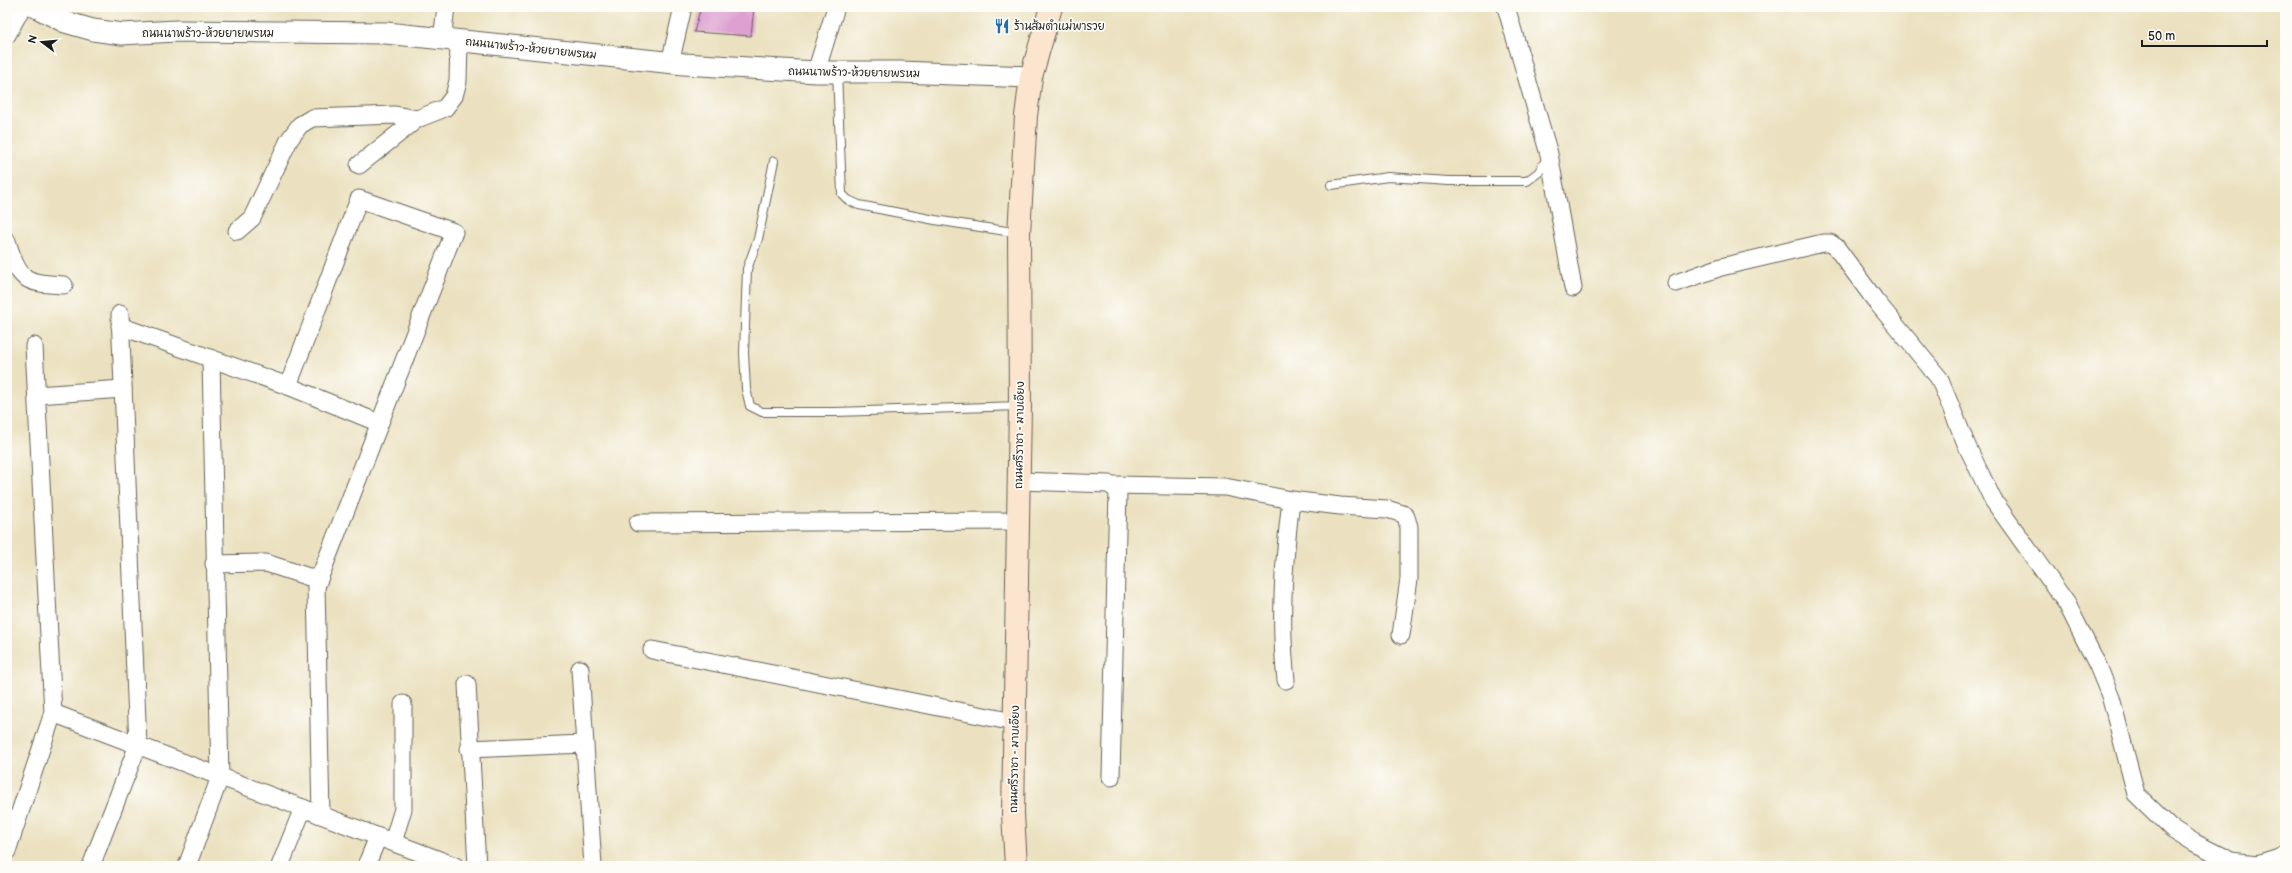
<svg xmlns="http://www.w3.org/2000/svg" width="2292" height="873" viewBox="0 0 2292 873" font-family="'Balsamiq Sans','Playpen Sans Thai',sans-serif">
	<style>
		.building { fill: #dea0d1 }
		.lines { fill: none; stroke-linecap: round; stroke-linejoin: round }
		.service-casing { stroke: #646155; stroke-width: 10 }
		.minor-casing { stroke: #646155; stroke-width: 19 }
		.tertiary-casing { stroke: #646155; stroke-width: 23 }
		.secondary-casing { stroke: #646155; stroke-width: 24 }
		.service { stroke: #fff; stroke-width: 8 }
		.minor { stroke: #fff; stroke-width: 17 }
		.tertiary { stroke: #fff; stroke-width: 21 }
		.secondary { stroke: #fce5cf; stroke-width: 22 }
		.labels { text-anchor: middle; stroke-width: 3.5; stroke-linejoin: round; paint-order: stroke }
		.poi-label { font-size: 11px; fill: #1c1c1c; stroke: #fdfcf7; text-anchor: start }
		.street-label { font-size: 11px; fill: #1c1c1c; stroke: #fdfcf7 }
	</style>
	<rect width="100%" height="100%" fill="#fdfcf7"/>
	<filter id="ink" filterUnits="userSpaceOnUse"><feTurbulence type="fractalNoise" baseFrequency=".025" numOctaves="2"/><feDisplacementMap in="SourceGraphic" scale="8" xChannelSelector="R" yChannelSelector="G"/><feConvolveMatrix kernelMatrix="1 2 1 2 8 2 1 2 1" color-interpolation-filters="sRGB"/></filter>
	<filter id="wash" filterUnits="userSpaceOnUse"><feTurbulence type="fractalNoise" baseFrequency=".012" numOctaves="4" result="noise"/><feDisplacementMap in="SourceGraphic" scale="16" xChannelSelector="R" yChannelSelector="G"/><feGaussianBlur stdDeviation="0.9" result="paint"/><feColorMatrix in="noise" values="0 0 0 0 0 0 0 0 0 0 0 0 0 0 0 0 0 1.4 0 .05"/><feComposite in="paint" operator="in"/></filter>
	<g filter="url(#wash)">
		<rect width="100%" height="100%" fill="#ebe1c0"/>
		<g id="blocks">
			<path class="building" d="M701 7H754L751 36 694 32Z"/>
		</g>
	</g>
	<g filter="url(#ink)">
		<use href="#blocks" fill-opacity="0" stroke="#646155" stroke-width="1"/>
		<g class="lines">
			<defs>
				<g id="service">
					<path d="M837 72 842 194 848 200 859 205 935 220 1019 233"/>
					<path d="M774 161 758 239 747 269 744 353 746 389 750 406 762 412H836L1019 406"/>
					<path d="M1331 185 1388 177 1448 181H1527L1539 172 1548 156"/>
				</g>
				<g id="minor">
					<path d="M1506 7 1549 154 1573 288"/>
					<path d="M7 35 22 7"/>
					<path d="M442 40 446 7"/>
					<path d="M670 63 683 7"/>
					<path d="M816 72 836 7"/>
					<path d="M359 165 417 119 445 108 454 96 458 81 459 41"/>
					<path d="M237 231 252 218 289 140 300 125 312 118 395 115 417 119"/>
					<path d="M7 241C19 281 24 283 64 285"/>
					<path d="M1676 283 1721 267 1823 243H1830L1836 247 1875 300 1939 378 1967 446 1993 500 2067 604 2098 666 2111 698 2136 794 2171 828 2195 843 2231 861 2257 864 2285 855"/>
					<path d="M120 326 288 386 379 423"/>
					<path d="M288 386 359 199 454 232 316 587 321 815"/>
					<path d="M37 395 123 389"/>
					<path d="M1019 481 1109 484 1118 491 1111 777"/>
					<path d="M1113 485 1225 487 1291 500 1340 506 1387 509 1403 514 1406 517 1409 527V579L1401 635"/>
					<path d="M638 523 1018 521"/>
					<path d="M214 564 266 563 318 580"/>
					<path d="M652 650 1014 722"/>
					<path d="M580 669 593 866"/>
					<path d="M1286 680C1279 620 1284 560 1291 500"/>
					<path d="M467 684 477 866"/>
					<path d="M53 713 455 866"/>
					<path d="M469 749 584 744"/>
					<path d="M393 842 403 809V704"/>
					<path d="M7 851 53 713 34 346"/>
					<path d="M91 866 138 745 120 314"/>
					<path d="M187 866 220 777 211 359"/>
					<path d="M280 866 303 808"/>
					<path d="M366 866 378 837"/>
				</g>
				<path id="tertiary" d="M36 7 65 22 93 30 122 34 176 31 386 33 684 64 816 72H900L1031 77"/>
				<path id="secondary" d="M1016 866 1013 814 1020 406 1019 233 1026 116 1031 77 1051 7"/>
			</defs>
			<use href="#service" class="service-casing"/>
			<use href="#minor" class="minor-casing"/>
			<use href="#tertiary" class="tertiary-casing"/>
			<use href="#secondary" class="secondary-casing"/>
			<use href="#service" class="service"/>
			<use href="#minor" class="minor"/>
			<use href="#tertiary" class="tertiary"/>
			<use href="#secondary" class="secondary"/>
		</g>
	</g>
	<defs>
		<symbol id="restaurant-bare" viewBox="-9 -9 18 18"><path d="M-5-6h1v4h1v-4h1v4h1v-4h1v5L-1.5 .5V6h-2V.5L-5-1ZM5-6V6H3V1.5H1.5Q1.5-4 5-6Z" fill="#1f6fb2" stroke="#fdfcf7" stroke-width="2.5" paint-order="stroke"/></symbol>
	</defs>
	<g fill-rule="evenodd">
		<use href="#restaurant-bare" x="991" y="15" width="22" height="22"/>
	</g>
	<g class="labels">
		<g class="poi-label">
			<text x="1014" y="30">ร้านส้มตำแม่พารวย</text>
		</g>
		<g class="street-label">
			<text x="208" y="37">ถนนนาพร้าว-ห้วยยายพรหม</text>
			<text transform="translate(531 48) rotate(6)" y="4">ถนนนาพร้าว-ห้วยยายพรหม</text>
			<text transform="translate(854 72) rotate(1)" y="4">ถนนนาพร้าว-ห้วยยายพรหม</text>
			<text transform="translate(1019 435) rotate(-89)" y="4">ถนนศรีราชา - มาบเอียง</text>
			<text transform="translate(1014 759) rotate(-89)" y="4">ถนนศรีราชา - มาบเอียง</text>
		</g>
	</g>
	<rect width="2292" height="873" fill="none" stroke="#fdfcf7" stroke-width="24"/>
	<g transform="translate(42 42) rotate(286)" stroke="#fdfcf7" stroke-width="3" paint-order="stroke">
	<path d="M0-3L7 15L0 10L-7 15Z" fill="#1c1c1c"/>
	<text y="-6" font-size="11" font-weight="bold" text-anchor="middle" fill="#1c1c1c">N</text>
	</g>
	<path d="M2142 40v6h125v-6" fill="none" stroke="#1c1c1c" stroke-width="2"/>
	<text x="2148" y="40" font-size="12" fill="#1c1c1c" stroke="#fdfcf7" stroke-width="3" paint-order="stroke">50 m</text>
</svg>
